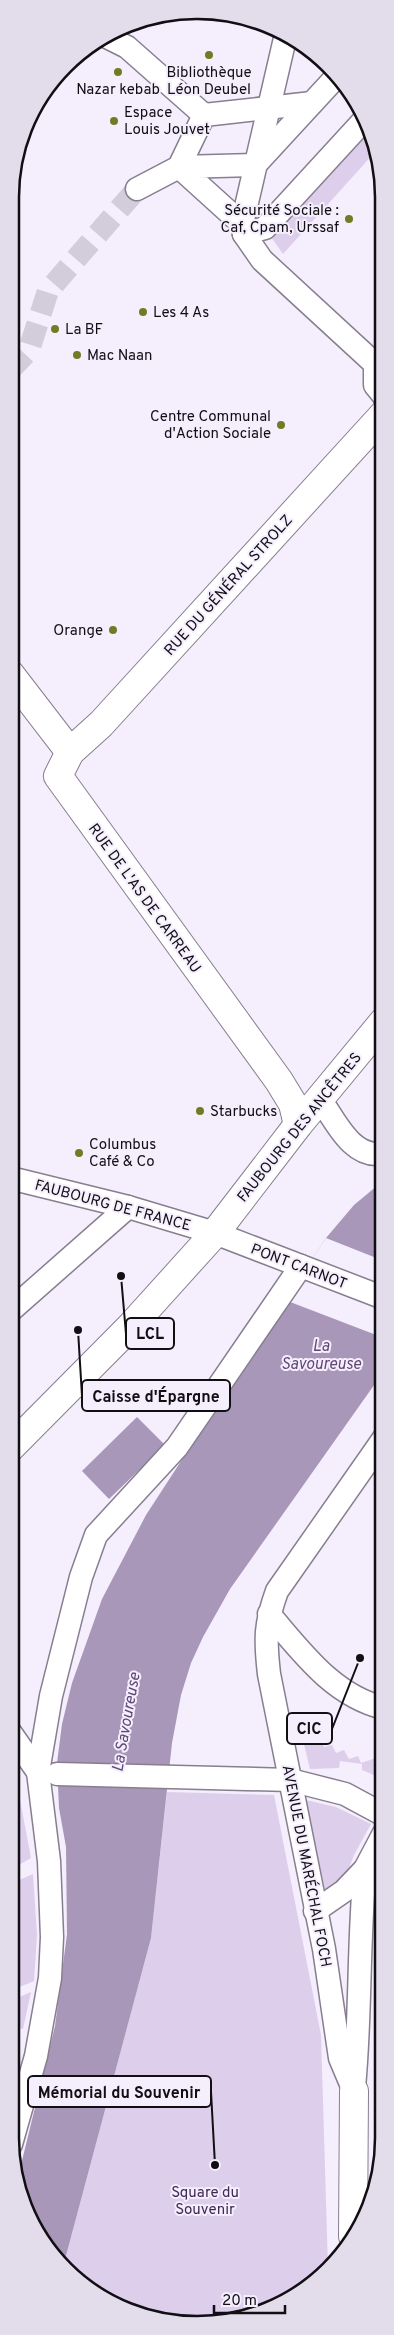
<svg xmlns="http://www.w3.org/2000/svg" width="394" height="2335" viewBox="0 0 394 2335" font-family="Overpass,sans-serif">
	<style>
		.green { fill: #ddceeb }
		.water { fill: #a897b8 }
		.pier { fill: #f5eefd }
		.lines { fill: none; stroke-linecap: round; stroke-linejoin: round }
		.street-tunnel { stroke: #d3ccda; stroke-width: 22; stroke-dasharray: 22 11; stroke-linecap: butt }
		.street-casing { stroke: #877e8f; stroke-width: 25 }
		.secondary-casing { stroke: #877e8f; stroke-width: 30 }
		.street { stroke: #fff; stroke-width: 22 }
		.secondary { stroke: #fff; stroke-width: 28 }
		.poi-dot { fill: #707b26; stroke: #f5eefd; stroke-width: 2 }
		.labels { text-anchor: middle; stroke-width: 4; stroke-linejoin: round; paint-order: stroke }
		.poi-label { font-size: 15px; fill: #110e14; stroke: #f5eefd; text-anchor: start }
		.street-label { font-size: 15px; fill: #110e14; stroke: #f5eefd }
		.park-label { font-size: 15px; fill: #402754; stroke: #f5eefd }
		.water-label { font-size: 16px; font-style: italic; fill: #614777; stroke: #f5eefd }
		.rim { fill: none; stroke: #110e14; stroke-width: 2.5 }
		.leader { fill: none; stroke: #110e14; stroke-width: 2 }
		.callout-dot { fill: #110e14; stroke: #f5eefd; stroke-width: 2 }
		.callout { fill: #f5eefd; stroke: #110e14; stroke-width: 2 }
		.callout-label { font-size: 16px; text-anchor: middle; font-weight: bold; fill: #110e14 }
	</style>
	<rect width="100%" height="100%" fill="#f5eefd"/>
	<g class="green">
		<path d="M369 128 375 152 283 254 271 237 273 231Z"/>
		<path d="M311 1733 313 1741 321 1739 324 1747 332 1745 336 1753 344 1750 349 1759 358 1756 361 1763 379 1757 382 1761 384 1760V1767L376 1776 362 1770V1764L340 1761 339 1768 310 1769 302 1736Z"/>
		<path d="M10 1776 11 1783 17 1784 31 1858 10 1870Z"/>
		<path d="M167 1792 274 1795 321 2035 328 2268 320 2279 257 2315 185 2325 125 2311 63 2267 151 1938Z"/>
		<path d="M306 1800 336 1807 371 1824 354 1855 346 1876 325 1890Z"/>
		<path d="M33 1874 37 1935 34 1981 10 1991V1884Z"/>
		<path d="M31 1992 23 2029 10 2025V2001Z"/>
		<path d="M384 2084V2151L381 2159 380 2086Z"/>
	</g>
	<g class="water">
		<path d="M384 1180V1371L230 1589 203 1637 191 1663 181 1695 172 1743 151 1938 63 2267 24 2209 18 2177 55 2026 67 1934 66 1847 59 1808 57 1763 62 1724 72 1683 102 1599 146 1515 326 1238 354 1205Z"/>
		<path d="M137 1417 165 1445 109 1499 82 1471Z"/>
	</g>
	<path class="pier" d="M326 1238 384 1261V1338L285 1300Z"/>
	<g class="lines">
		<path class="street-tunnel" d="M10 370 29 350 48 291 137 189"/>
		<defs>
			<g id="street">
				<path d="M107 37 127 47 204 115 179 167 137 189"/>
				<path d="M337 76 255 165 179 167 242 224 244 234 262 260 375 364V385L384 396"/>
				<path d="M204 115 312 103"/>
				<path d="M242 224 286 34"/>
				<path d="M244 234 265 228 366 118"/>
				<path d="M320 1099C334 1118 352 1161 384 1153"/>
				<path d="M10 1178 128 1207 215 1233 384 1298"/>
				<path d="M10 1311 128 1207"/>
				<path d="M269 1614C301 1651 333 1696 384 1708"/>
				<path d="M10 1732 38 1772"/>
				<path d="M57 1774 290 1780 345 1794 384 1815"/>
				<path d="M315 1911 344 1891 365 1869 384 1833"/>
				<path d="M354 2087C361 2015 358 1942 365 1869"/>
				<path d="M354 2091 340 2058 324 1949 269 1674C265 1639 265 1624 277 1591L384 1438"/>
				<path d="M11 2144 36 2056 50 1978 52 1937 49 1861 38 1772 51 1696 81 1577 96 1535 177 1447 301 1266"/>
			</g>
			<g id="secondary">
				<path d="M10 674 70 752"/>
				<path d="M298 1125 293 1104 279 1081 58 776 70 752 101 724 384 414"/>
				<path d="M10 1448 132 1325 215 1233 298 1125 384 1021"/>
				<path d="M353 2236 354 2091"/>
			</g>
		</defs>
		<use href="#street" class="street-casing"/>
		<use href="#secondary" class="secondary-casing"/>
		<use href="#street" class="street"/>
		<use href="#secondary" class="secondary"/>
	</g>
	<g class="poi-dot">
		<circle cx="209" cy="55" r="5"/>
		<circle cx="118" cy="72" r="5"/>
		<circle cx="114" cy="121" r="5"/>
		<circle cx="349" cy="219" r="5"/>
		<circle cx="143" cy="312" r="5"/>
		<circle cx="55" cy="329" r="5"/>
		<circle cx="77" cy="355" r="5"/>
		<circle cx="281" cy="425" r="5"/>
		<circle cx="113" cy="630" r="5"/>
		<circle cx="200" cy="1111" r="5"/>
		<circle cx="79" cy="1153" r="5"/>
	</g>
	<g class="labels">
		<g class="poi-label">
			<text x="209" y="77" text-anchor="middle">Bibliothèque<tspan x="209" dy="17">Léon Deubel</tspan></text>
			<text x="118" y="94" text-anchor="middle">Nazar kebab</text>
			<text x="124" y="117">Espace<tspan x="124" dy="17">Louis Jouvet</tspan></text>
			<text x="339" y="215" text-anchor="end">Sécurité Sociale :<tspan x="339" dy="17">Caf, Cpam, Urssaf</tspan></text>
			<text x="153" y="317">Les 4 As</text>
			<text x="65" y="334">La BF</text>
			<text x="87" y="360">Mac Naan</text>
			<text x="271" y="421" text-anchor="end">Centre Communal<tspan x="271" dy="17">d'Action Sociale</tspan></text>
			<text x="103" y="635" text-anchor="end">Orange</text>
			<text x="210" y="1116">Starbucks</text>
			<text x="89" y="1149">Columbus<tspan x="89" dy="17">Café &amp; Co</tspan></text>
		</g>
		<g class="street-label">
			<text transform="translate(228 585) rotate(-48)" y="5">RUE DU GÉNÉRAL STROLZ</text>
			<text transform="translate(145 898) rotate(54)" y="5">RUE DE L'AS DE CARREAU</text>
			<text transform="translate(299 1127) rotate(-51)" y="5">FAUBOURG DES ANCÊTRES</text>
			<text transform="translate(113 1205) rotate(15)" y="5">FAUBOURG DE FRANCE</text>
			<text transform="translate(299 1266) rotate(21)" y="5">PONT CARNOT</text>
			<text transform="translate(307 1866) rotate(79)" y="5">AVENUE DU MARÉCHAL FOCH</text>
		</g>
		<g class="park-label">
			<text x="205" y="2197">Square du<tspan x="205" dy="17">Souvenir</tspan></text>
		</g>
		<g class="water-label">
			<text x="321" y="1351">La<tspan x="321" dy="18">Savoureuse</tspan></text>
			<text transform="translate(125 1722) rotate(-80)" y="6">La Savoureuse</text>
		</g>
	</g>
	<path d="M0 0H394V2335H0ZM197 19H197A178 178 0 0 1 375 197V2138A178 178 0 0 1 197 2316H197A178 178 0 0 1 19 2138V197A178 178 0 0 1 197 19Z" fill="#e3dcea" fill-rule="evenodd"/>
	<path class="rim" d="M197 19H197A178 178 0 0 1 375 197V2138A178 178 0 0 1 197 2316H197A178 178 0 0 1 19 2138V197A178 178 0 0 1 197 19Z"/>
	<path class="leader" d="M121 1276L126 1334M78 1330L82 1396M360 1658L332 1729M215 2165L211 2092"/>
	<g class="callout-dot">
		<circle cx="121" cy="1276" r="5"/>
		<circle cx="78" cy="1330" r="5"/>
		<circle cx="360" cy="1658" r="5"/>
		<circle cx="215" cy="2165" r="5"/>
	</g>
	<g class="callout">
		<rect x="126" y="1318" width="48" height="31" rx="5"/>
		<rect x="82" y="1380" width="148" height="31" rx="5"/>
		<rect x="287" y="1713" width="45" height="31" rx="5"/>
		<rect x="28" y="2076" width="183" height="31" rx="5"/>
	</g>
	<g class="callout-label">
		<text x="150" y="1339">LCL</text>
		<text x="156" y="1402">Caisse d'Épargne</text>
		<text x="309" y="1734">CIC</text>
		<text x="119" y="2098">Mémorial du Souvenir</text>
	</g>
	<path d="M214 2305v8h71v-8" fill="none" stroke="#110e14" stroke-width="2.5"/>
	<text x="222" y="2305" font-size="15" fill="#110e14" stroke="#f5eefd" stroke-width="4" paint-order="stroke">20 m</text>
</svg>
